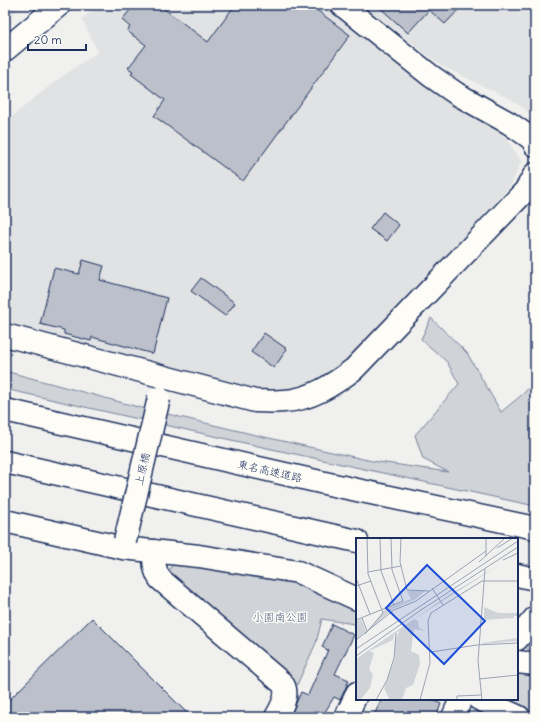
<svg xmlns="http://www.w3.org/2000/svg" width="540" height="722" viewBox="0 0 540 722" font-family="Delius,'Klee One',sans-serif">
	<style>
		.built { fill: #e0e2e3 }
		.green { fill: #d0d3d8; stroke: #76819b }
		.building { fill: #bbc0ca; stroke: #1b2f5e }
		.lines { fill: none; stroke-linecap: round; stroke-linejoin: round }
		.minor-casing { stroke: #1b2f5e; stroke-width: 25 }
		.highway-casing { stroke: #1b2f5e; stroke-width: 25 }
		.minor { stroke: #fdfcf7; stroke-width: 22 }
		.highway { stroke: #fdfcf7; stroke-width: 22 }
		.minor-bridge-casing { stroke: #1b2f5e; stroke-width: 25; stroke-linecap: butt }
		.minor-bridge { stroke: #fdfcf7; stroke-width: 22 }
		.labels { text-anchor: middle; stroke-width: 3; stroke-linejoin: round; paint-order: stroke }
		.street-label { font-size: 11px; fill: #1b2f5e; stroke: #fdfcf7 }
		.park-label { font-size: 11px; fill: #48587c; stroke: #fdfcf7 }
		.inset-road { fill: none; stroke: #9ba3b4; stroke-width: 1 }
		.view { fill: #1d4ed8; fill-opacity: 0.15; stroke: #1d4ed8; stroke-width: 2 }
		.inset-edge { fill: none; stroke: #1b2f5e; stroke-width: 2 }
	</style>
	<rect width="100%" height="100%" fill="#f0f0ee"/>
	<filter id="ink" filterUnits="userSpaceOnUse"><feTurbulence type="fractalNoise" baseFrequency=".025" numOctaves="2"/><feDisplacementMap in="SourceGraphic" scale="8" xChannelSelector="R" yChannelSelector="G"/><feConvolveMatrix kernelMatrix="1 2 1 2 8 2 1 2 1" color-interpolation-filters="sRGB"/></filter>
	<g filter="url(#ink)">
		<g class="built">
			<path d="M5 5H24L5 20Z"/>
			<path d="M99 5H324L505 137 521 161 511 185 459 245 333 375 299 389 269 391 218 382 5 330V122L57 80 98 52 82 19Z"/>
			<path d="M362 5H535V116L510 99 442 66Z"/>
		</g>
		<g class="green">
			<path d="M431 318 467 353 501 412 523 394 535 381V506L258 446 5 389V371L142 408 260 436 372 461 448 472 423 459 415 435 459 384 447 362 421 339Z"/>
			<path d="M174 564 292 579 357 608V626L354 624 322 619 316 643 296 687 273 662 168 577 171 567Z"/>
			<path d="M535 628V654L526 648 524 639Z"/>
			<path d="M517 673 535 675V715L498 699H517Z"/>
		</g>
		<g class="building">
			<path d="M134 5H159L208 42 235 5H310L350 35 243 181 154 116 165 100 131 74 133 71 128 68 146 45 127 31 130 27 122 20Z"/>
			<path d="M377 5H463L445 24 429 10 408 33Z"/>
			<path d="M383 212 399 225 387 241 370 229Z"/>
			<path d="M83 260 104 266 100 280 167 298 153 354 92 337 91 341 64 334V330L40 324 54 268 79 274Z"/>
			<path d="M201 278 235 303 225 316 191 291Z"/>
			<path d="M264 333 287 349 274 368 251 352Z"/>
			<path d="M92 618 191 717H5V704Z"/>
			<path d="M332 624 354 635 335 674 349 680 343 694 340 700 334 697 322 717H290L301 692 308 695 328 650 322 647Z"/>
			<path d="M382 699H431L441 704 436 717H373Z"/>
		</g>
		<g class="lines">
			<defs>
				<g id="minor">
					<path d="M342 5 431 76 457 94 509 123 532 139 535 145"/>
					<path d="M5 50 59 5"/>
					<path d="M5 335 255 401C265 401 274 402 284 401 310 400 333 385 354 369L526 190 535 174"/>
					<path d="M5 521 123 548 199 556 298 572 357 599"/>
					<path d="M154 551C154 562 154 570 160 579L282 683C290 693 282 707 276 717"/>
					<path d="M517 639 535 618"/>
					<path d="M517 662 535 664"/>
					<path d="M479 699 519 717"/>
					<path d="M346 717 357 693"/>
					<path d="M453 717 461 699"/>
				</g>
				<g id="highway">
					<path d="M5 410 329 484 535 528"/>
					<path d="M5 462 357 541"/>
					<path d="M517 575 535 579"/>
				</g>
			</defs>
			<use href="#minor" class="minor-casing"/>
			<use href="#highway" class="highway-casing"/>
			<use href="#minor" class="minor"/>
			<use href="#highway" class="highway"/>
			<defs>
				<path id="minor-bridge" d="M125 541 159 398"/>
			</defs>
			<use href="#minor-bridge" class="minor-bridge-casing"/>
			<use href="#minor-bridge" class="minor-bridge"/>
		</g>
	</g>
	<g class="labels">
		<g class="street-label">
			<text transform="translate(142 469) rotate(-77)" y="4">上原橋</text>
			<text transform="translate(270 471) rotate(13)" y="4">東名高速道路</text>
		</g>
		<g class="park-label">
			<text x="280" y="621">小園南公園</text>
		</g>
	</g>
	<g transform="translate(356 538)">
		<rect width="162" height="162" fill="#f0f0ee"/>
		<path d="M144 27 58 81 62 83 63 90 70 93 58 91 55 113 63 117 64 126 57 147 50 150 46 162H34L28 150 39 120V103L43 93 38 96 37 102 13 113 18 115 13 131 17 137 14 150 5 161H0V121L94 56ZM70 52 60 61 37 71 13 92 29 71 55 61 51 53ZM128 69 142 75H162V78H158V80L128 82ZM5 81 10 93 0 102V83ZM161 100 162 103 127 106 125 105Z" fill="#d0d3d8"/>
		<path class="inset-road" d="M24 0 25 33 38 67M45 0 44 24 51 52 73 53M130 0V18M141 10 157 0M147 22 162 15M123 24 149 0M12 34 45 28M0 40 14 76M0 48 15 43M76 50 87 67M6 80 11 93M0 82 47 63 36 32 35 0M9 96 27 75 12 36 11 0M0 102 38 72 60 63 130 13M0 111 162 3M75 114 121 107 162 105M0 118 65 72 162 9M123 141 162 137M20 162 31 142 38 120 40 95M64 162 74 125 72 83 75 75 126 43H162M101 162V158L125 157M126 162 122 123 129 31"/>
		<path class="view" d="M71 27 129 83 88 126 30 70Z"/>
		<rect width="162" height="162" class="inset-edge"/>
	</g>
	<rect width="540" height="722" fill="none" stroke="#fdfcf7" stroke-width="20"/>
	<rect x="10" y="10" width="520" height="702" fill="none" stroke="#1b2f5e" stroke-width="1.5" filter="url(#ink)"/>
	<path d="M28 44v6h58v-6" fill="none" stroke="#1b2f5e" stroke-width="2"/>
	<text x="34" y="44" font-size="12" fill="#1b2f5e" stroke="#fdfcf7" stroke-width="3" paint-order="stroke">20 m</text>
</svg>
